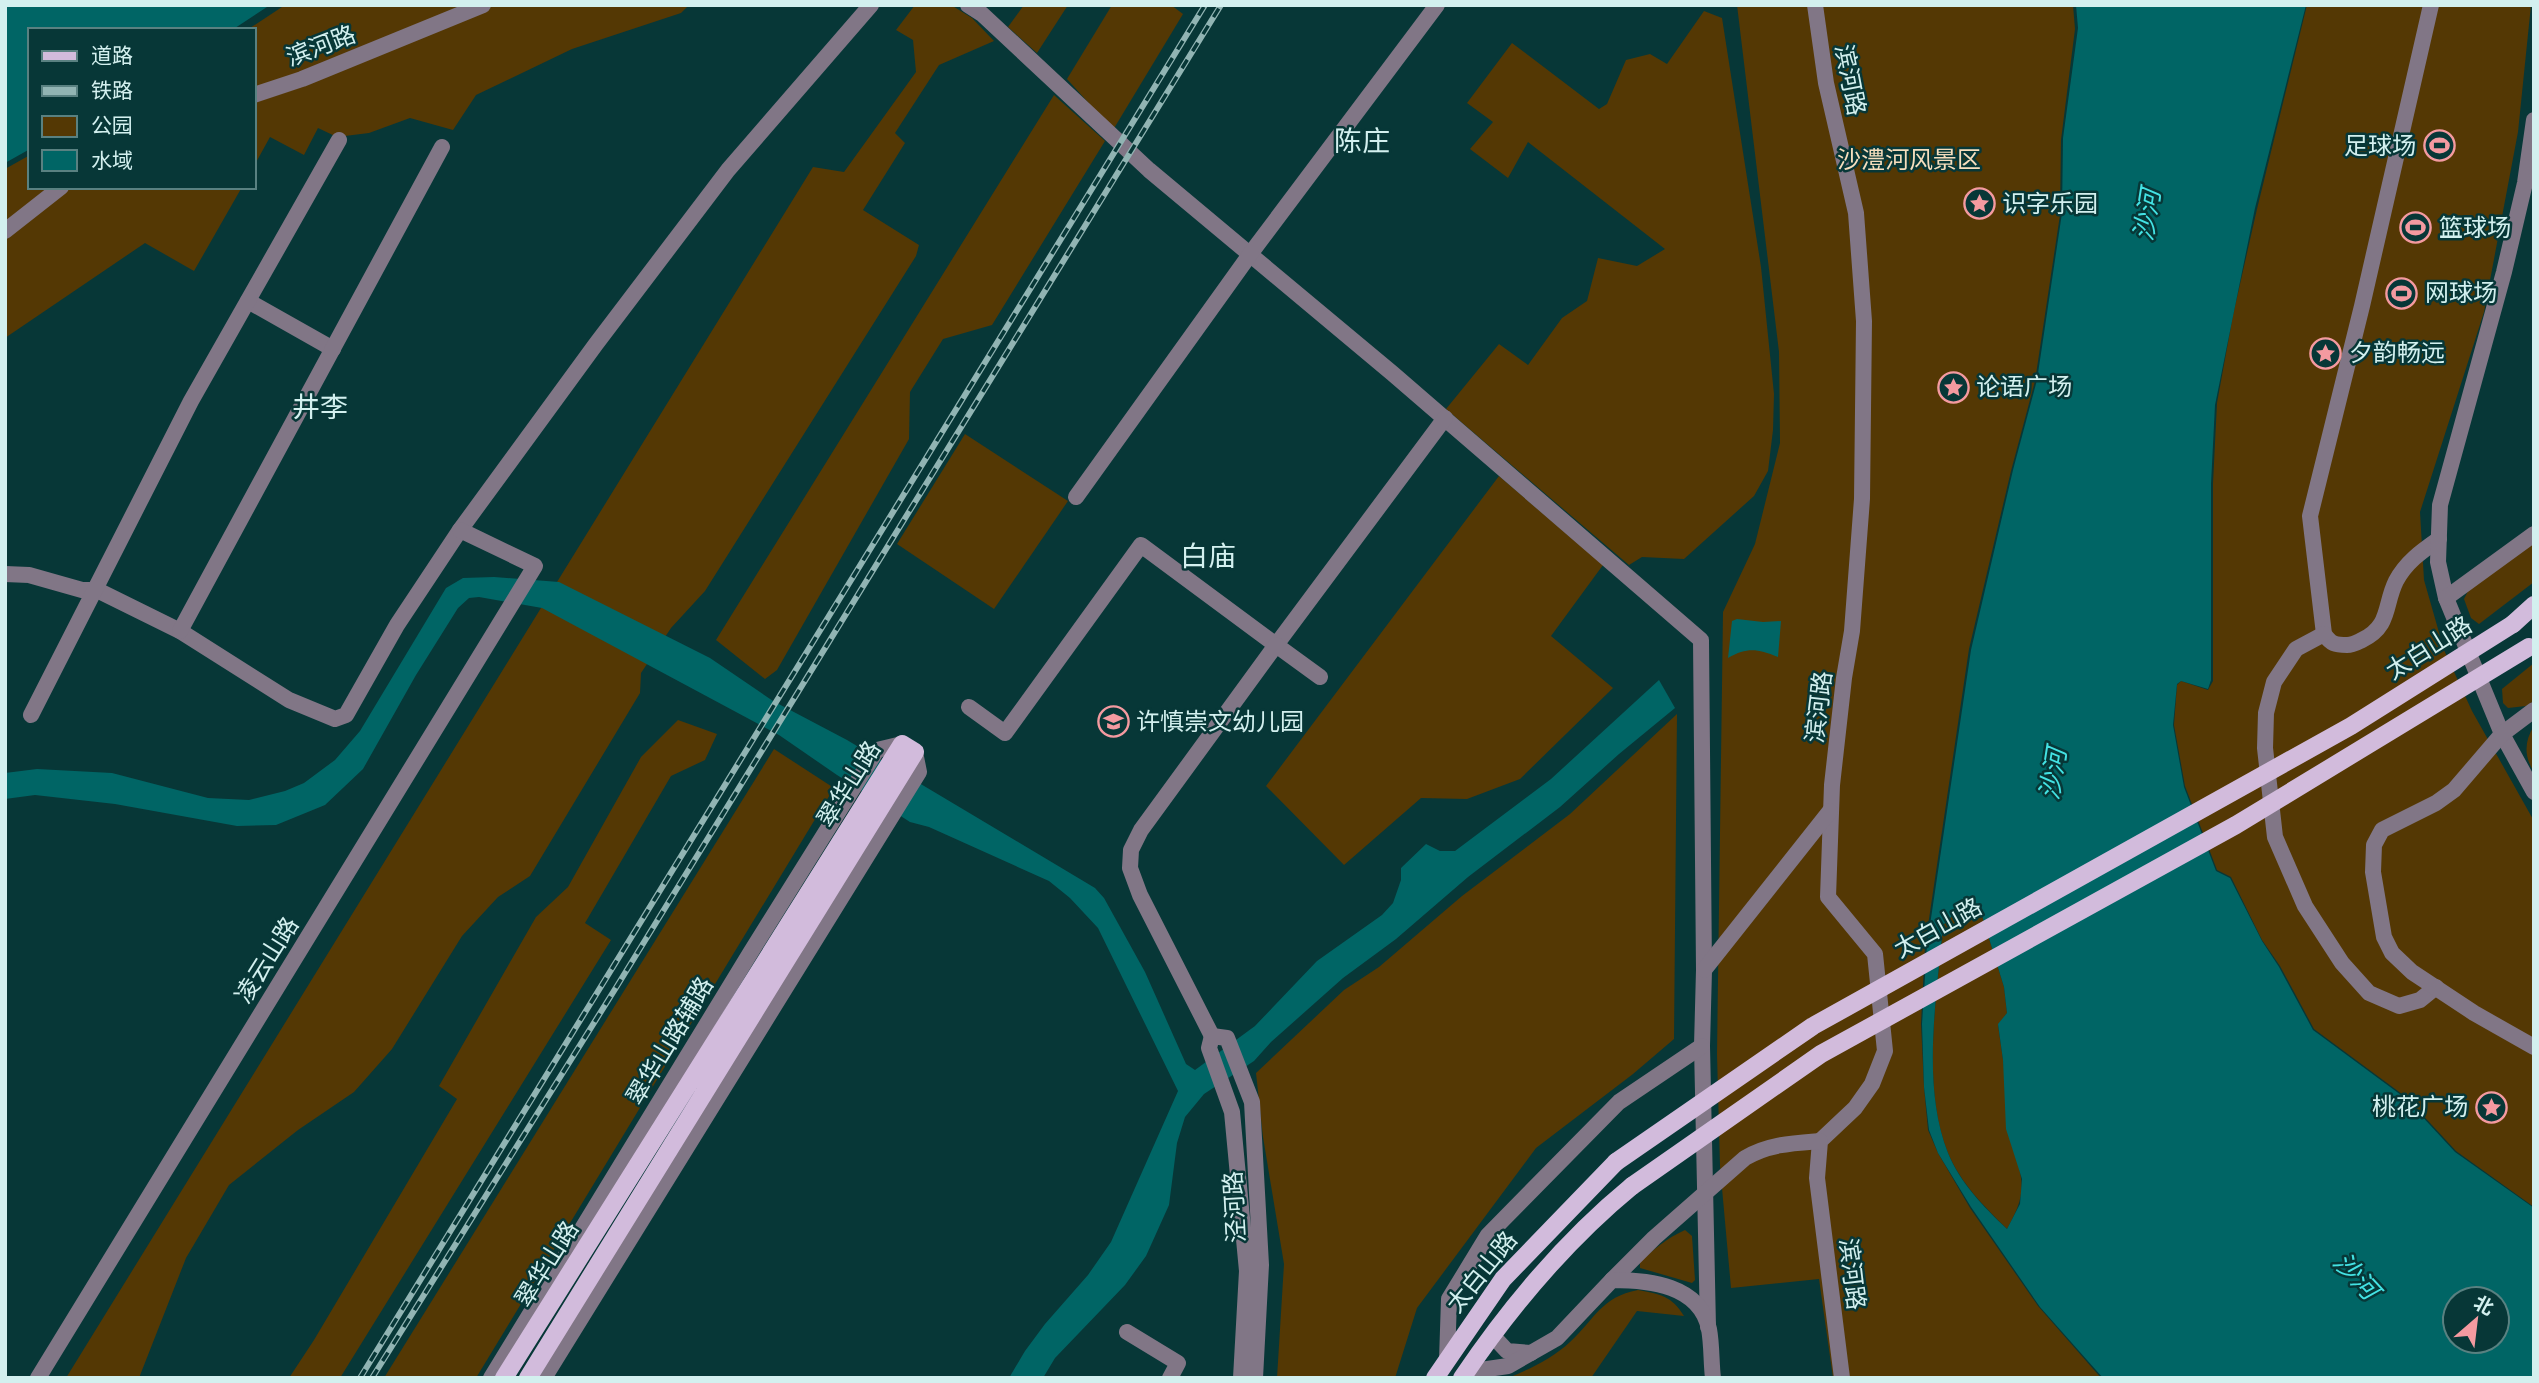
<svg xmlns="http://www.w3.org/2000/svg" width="2539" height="1383" viewBox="0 0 2539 1383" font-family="Roboto,'Noto Sans SC',sans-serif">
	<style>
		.green { fill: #543804 }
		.water { fill: #006565; fill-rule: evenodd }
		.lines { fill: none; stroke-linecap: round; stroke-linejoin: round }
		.minor { stroke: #817686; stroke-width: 16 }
		.major { stroke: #d2bbdc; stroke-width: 18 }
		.rail-casing { stroke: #91b4b3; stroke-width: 6 }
		.rail { stroke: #073737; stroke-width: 3.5; stroke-dasharray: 10; stroke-linecap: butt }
		.major-bridge { stroke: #d2bbdc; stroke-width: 18 }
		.labels { text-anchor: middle; stroke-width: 5; stroke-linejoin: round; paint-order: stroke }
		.street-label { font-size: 24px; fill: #d3f0ef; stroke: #073737 }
		.poi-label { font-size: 24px; fill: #d3f0ef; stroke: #073737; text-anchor: start }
		.park-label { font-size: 24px; fill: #f6debd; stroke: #073737 }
		.water-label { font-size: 26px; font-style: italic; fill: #43e3e4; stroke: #073737 }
		.quarter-label { font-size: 28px; fill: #d3f0ef; stroke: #073737 }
	</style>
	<rect width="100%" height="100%" fill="#073737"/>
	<g class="green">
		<path d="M285 5H689L681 13 572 49 476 95 453 130 410 118 369 133 337 137 318 128 304 155 270 137 254 166V30H247Z"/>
		<path d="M915 5H951L972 18 994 41 939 65 895 133 905 143 863 210 919 245 916 256 705 591 671 628 641 673 640 693 530 876 498 897 462 936 392 1049 354 1092 298 1130 229 1185 186 1258 139 1378H66L813 167 844 172 916 72 913 40 896 30Z"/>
		<path d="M1024 5H1068L1037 53 1008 27Z"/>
		<path d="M1112 5H1171L1183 14 1113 130 1067 79Z"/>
		<path d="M1737 5H2073L2075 29 2061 140 2060 215 2035 381 2011 471 1969 649 1925 946 1921 1024 1924 1087 1928 1130 1938 1153 1970 1208 2038 1306 2101 1378H1833L1819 1279 1731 1288 1720 1166 1717 1054 1723 612 1755 544 1780 443 1779 352Z"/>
		<path d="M2307 5H2531L2518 132 2484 312 2420 512 2424 580 2444 650 2472 711 2534 821V1207L2456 1151 2406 1097 2314 1029 2280 966 2262 940 2231 877 2217 870 2185 786 2174 725 2177 685 2181 681 2208 690 2213 681V483L2217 403 2233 315 2257 209Z"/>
		<path d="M1704 11 1722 18 1761 267 1774 394 1773 430 1768 471 1754 496 1684 559 1642 557 1629 565 1446 409 1499 344 1528 365 1562 318 1587 301 1598 258 1637 266 1665 249 1528 142 1508 178 1470 149 1493 122 1467 103 1512 43 1599 109 1607 104 1626 60 1650 54 1667 64Z"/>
		<path d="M1054 95 1105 141 992 325 943 339 910 392 909 439 777 670 765 679 716 640Z"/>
		<path d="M30 155V187H242L194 271 145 243 5 338V169Z"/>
		<path d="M965 434 1068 501 994 609 897 544Z"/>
		<path d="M1499 476 1603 565 1551 636 1613 688 1520 779 1467 799 1421 798 1344 865 1266 786Z"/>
		<path d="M2534 542V582L2479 624 2471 618 2464 599 2469 589Z"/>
		<path d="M2534 663V701L2526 706 2508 708 2503 703 2502 689Z"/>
		<path d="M1677 714 1674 1039 1633 1074 1536 1148 1417 1308 1395 1378H1277L1284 1264 1263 1137 1256 1073 1344 990 1379 967 1462 896 1570 814Z"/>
		<path d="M678 720 717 734 705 760 671 776 585 923 611 940 340 1378H289L314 1340 457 1099 439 1086 536 917 568 887 641 757Z"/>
		<path d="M2534 726V772C2524 757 2524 741 2534 726Z"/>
		<path d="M774 749 834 788 476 1378H384Z"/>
		<path d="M1980 909 2004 987 2007 1013 1998 1025 2018 1164C2026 1191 2020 1205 2007 1229 1985 1207 1961 1184 1948 1153 1921 1086 1937 996 1943 925L1956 912Z"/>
		<path d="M1685 1230 1692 1236 1695 1280 1692 1283 1640 1268V1262C1654 1249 1667 1238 1685 1230Z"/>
		<path d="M1638 1290C1660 1294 1672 1296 1684 1316L1637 1311 1591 1378H1508C1530 1369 1553 1358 1570 1342 1595 1319 1601 1297 1638 1290Z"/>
	</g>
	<g class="water">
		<path d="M5 5H270L232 30H30V149L5 163Z"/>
		<path d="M2076 5H2306L2255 208 2215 405 2211 484V680L2208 689 2181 681 2177 684 2173 725 2184 787 2216 871 2230 878 2262 941 2279 967 2313 1030 2405 1098 2455 1152 2534 1208V1378H2103L2040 1307 1971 1207 1938 1153 1929 1130 1924 1087 1922 1024 1927 945 1971 650 2013 470 2037 380 2062 213 2063 138 2078 28ZM1980 909 2004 987 2007 1013 1998 1024 2003 1060 2006 1129 2022 1179 2020 1204 2007 1229C1984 1207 1960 1183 1948 1153 1921 1085 1937 996 1943 925L1956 912ZM2455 1299H2497V1341H2455Z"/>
		<path d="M494 577 559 582 710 658 773 701 847 740 1095 888 1104 898 1145 972 1186 1064 1195 1070 1255 1026 1317 961 1382 915 1393 903 1401 880V868L1426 844 1440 851H1455L1551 779 1659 680 1675 708 1619 754 1560 807 1468 877 1396 939 1343 978 1271 1042 1254 1061 1204 1094 1185 1117 1177 1143 1169 1205 1146 1256 1125 1285 1055 1358 1043 1378H1009L1025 1351 1045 1324 1088 1275 1111 1242 1178 1091 1098 928 1070 898 1049 881 929 827 910 822 837 775 779 735 542 608 479 597 469 598 458 608 416 675 363 769 325 805 276 825 237 826 115 804 35 795 5 799V773L37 769 112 773 208 798 249 800 285 791 304 783 335 760 360 731 446 588 463 578Z"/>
		<path d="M1737 619 1763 622 1781 621 1778 657C1757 649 1748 647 1728 658L1732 621Z"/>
	</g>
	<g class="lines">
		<g class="minor">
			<path d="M968 5 982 14 1149 170 1392 373 1701 640 1704 970 1702 1046 1708 1327"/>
			<path d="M1815 5 1826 83 1856 213 1864 321 1862 499 1852 631 1844 678 1832 785 1828 897 1875 954 1885 1051 1872 1084 1855 1108 1820 1141 1817 1178 1842 1378"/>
			<path d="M2431 5 2362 306 2310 516 2324 634C2331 644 2335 645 2347 645 2353 645 2356 643 2362 640 2391 626 2384 605 2396 581 2406 562 2422 551 2439 539"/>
			<path d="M254 95 302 79 483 5"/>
			<path d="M2534 120 2525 183 2504 272 2440 505 2438 562 2446 598 2502 734 2534 792"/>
			<path d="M5 231 61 187"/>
			<path d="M248 301 333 349"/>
			<path d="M1076 497 1251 253 1437 5"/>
			<path d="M5 574 29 575 82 590H97L180 631 289 700 335 719 346 715 397 625 460 530 596 344 728 170 871 5"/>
			<path d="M2446 598 2534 534"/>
			<path d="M180 631 442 147"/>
			<path d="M2324 634 2296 649 2274 682 2266 713 2265 748 2275 837 2305 906 2342 963 2369 993 2399 1006 2420 1000 2436 987"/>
			<path d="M969 707 1005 733 1141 545 1276 645 1445 418"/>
			<path d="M2534 710 2502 734 2454 790 2436 803 2382 830 2374 845 2373 872 2384 937 2392 953 2412 972 2474 1013 2534 1047"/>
			<path d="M31 715 191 401 339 140"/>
			<path d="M1704 970 1830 811"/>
			<path d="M1212 1036 1140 895 1130 868 1131 850 1141 830 1276 645 1320 677"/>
			<path d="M1612 1280 1654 1238 1745 1158C1768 1144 1794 1143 1820 1141"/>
			<path d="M1127 1332 1178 1363 1170 1378"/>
			<path d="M1492 1335 1507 1351 1531 1353"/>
			<path d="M1447 1360 1449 1299 1488 1235 1619 1102 1702 1046"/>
			<path d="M1467 1372 1508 1366 1557 1338 1612 1280C1649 1280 1700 1285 1709 1329 1712 1345 1711 1362 1713 1378"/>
			<path d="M38 1378 535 566 460 530"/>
			<path d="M491 1378 749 955 877 750 902 744"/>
			<path d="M544 1378 919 772 915 752"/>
			<path d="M1241 1378 1247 1271 1232 1112 1209 1048 1212 1036 1227 1038 1252 1102 1261 1265 1255 1378"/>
		</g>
		<g class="major">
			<path d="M2513 624 2534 605"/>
			<path d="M504 1378 902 744 915 752 528 1378"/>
			<path d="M1435 1378 1503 1279 1616 1162"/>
			<path d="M1462 1378C1510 1307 1565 1241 1632 1186"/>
		</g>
		<defs>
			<g id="rail">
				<path d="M360 1378 1205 5"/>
				<path d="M372 1378 617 986 1221 5"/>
			</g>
		</defs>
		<use href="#rail" class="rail-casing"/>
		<use href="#rail" class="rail"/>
		<g class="major-bridge">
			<path d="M1616 1162 1813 1026 2351 726 2513 624"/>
			<path d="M1632 1186 1821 1054 2236 825 2529 647"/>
		</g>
	</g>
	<defs>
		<symbol id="stadium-ring" viewBox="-11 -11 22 22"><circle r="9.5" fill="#073737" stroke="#f49aa0" stroke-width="1.5"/><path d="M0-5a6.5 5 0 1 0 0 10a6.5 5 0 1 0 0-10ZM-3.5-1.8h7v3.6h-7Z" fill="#f49aa0"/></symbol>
		<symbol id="sight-ring" viewBox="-11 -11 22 22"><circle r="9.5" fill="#073737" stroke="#f49aa0" stroke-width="1.5"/><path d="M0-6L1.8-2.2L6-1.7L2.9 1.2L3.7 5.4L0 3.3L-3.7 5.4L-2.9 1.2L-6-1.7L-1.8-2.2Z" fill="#f49aa0"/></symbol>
		<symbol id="school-ring" viewBox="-11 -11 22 22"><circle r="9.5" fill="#073737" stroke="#f49aa0" stroke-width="1.5"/><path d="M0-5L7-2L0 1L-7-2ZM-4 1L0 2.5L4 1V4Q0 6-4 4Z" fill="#f49aa0"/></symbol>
	</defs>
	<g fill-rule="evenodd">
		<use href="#stadium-ring" x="2422" y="128" width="35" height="35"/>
		<use href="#sight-ring" x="1962" y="186" width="35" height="35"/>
		<use href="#stadium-ring" x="2398" y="210" width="35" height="35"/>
		<use href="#stadium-ring" x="2384" y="276" width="35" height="35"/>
		<use href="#sight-ring" x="2308" y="336" width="35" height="35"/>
		<use href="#sight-ring" x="1936" y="370" width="35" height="35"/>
		<use href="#school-ring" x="1096" y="704" width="35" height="35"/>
		<use href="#sight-ring" x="2474" y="1090" width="35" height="35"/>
	</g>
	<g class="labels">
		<g class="street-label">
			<text transform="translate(321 46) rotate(-21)" y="8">滨河路</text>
			<text transform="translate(1850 80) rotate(79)" y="8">滨河路</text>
			<text transform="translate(2429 648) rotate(-32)" y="8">太白山路</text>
			<text transform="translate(1819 707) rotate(-83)" y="8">滨河路</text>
			<text transform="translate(849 784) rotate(-58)" y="8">翠华山路</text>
			<text transform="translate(1938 928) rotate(-29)" y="8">太白山路</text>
			<text transform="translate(267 960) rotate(-58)" y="8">凌云山路</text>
			<text transform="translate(670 1041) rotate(-59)" y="8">翠华山路辅路</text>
			<text transform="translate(1235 1207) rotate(-93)" y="8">泾河路</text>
			<text transform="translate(547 1264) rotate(-58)" y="8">翠华山路</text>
			<text transform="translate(1482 1272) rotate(-51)" y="8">太白山路</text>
			<text transform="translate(1852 1274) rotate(83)" y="8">滨河路</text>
		</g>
		<g class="poi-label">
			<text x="2416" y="154" text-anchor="end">足球场</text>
			<text x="2002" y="212">识字乐园</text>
			<text x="2439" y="236">篮球场</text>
			<text x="2425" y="301">网球场</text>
			<text x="2349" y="361">夕韵畅远</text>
			<text x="1976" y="395">论语广场</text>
			<text x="1136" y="730">许慎崇文幼儿园</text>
			<text x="2468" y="1115" text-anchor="end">桃花广场</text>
		</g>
		<g class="park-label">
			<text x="1909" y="168">沙澧河风景区</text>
		</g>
		<g class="water-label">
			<text transform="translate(2147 215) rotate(-81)" y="9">沙河</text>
			<text transform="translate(2053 774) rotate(-81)" y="9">沙河</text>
			<text transform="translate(2356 1276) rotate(47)" y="9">沙河</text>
		</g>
		<g class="quarter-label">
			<text x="1362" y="151">陈庄</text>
			<text x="320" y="417">井李</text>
			<text x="1208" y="566">白庙</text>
		</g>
	</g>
	<rect width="2539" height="1383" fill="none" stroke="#d3f0ef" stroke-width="14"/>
	<rect x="28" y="28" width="228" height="161" fill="#073737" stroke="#598181" stroke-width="2"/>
	<rect x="42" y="51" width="35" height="10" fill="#d2bbdc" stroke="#598181" stroke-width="2"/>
	<text x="91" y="63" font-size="21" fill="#d3f0ef">道路</text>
	<rect x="42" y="86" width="35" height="10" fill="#91b4b3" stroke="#598181" stroke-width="2"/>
	<text x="91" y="98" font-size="21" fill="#d3f0ef">铁路</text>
	<rect x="42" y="116" width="35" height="21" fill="#543804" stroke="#598181" stroke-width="2"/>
	<text x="91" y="133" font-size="21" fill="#d3f0ef">公园</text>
	<rect x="42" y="150" width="35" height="21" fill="#006565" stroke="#598181" stroke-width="2"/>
	<text x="91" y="168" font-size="21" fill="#d3f0ef">水域</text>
	<g transform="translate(2476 1320) rotate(28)"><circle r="33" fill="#073737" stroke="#598181" stroke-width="2"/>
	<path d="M0-5L12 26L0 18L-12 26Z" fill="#f49aa0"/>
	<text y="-10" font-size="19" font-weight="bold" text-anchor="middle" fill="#d3f0ef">北</text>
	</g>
</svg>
